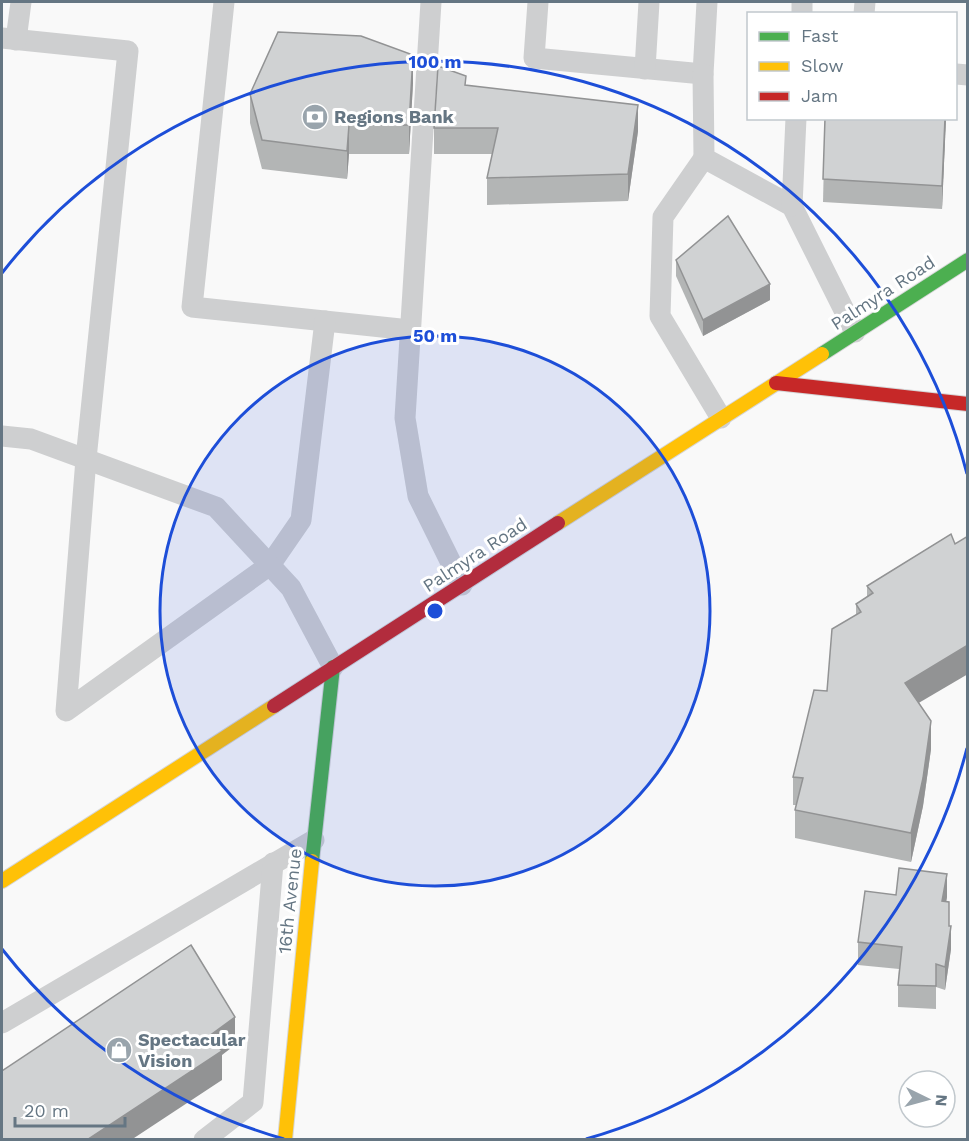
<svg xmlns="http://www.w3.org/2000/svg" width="969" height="1141" viewBox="0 0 969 1141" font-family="'Work Sans',sans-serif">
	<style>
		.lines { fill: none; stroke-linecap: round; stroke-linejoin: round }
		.fast-casing { stroke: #d5d6d7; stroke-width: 16 }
		.slow-casing { stroke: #d5d6d7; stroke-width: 16 }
		.jam-casing { stroke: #d5d6d7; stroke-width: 16 }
		.lane { stroke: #cecfd0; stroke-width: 21 }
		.fast { stroke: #4caf50; stroke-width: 14 }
		.slow { stroke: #ffc107; stroke-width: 14 }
		.jam { stroke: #c62828; stroke-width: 14 }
		.wall { fill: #b3b5b5 }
		.shaded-wall { fill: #929394 }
		.building { fill: #d0d2d3; stroke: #929394; stroke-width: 1.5 }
		.ring { fill: none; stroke: #1d4ed8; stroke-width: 3 }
		.labels { text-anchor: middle; stroke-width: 6; stroke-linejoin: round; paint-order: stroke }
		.poi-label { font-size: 18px; font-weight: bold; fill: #657683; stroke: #fff; text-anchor: start }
		.street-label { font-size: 18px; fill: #657683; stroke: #fff }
		.centre { fill: #1d4ed8; stroke: #fff; stroke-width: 3 }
		.ring-label { font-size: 18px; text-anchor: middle; font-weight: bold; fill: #1d4ed8; stroke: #fff; stroke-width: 6; stroke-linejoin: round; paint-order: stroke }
	</style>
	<rect width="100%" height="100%" fill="#f9f9f9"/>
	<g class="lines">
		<defs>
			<g id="fast">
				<path d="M822 354 968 260"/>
				<path d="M312 861 333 667"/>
			</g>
			<g id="slow">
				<path d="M558 523 822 354"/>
				<path d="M2 881 274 706"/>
				<path d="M285 1140 312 861"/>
			</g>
			<g id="jam">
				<path d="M776 383 968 404"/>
				<path d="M274 706 558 523"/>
			</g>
		</defs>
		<use href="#fast" class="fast-casing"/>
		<use href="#slow" class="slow-casing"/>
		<use href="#jam" class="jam-casing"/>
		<g class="lane">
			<path d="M224 2 192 307 410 330"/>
			<path d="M431 2 405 418 418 496 462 585"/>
			<path d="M538 2 534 58 703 74 707 2"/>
			<path d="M802 14V2"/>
			<path d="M864 14 865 2"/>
			<path d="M2 38 128 51 86 459 66 711 270 565 301 520 325 321"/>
			<path d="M16 40 21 2"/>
			<path d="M645 69 649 2"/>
			<path d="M703 74 704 158 792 206 855 332"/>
			<path d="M956 74 968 75"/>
			<path d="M704 158 663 217 660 316 721 418"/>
			<path d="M792 206 796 118"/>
			<path d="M2 436 31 439 216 507 291 588 333 667"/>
			<path d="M2 1023 314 840"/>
			<path d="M204 1140 253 1102 273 863"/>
		</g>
		<use href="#fast" class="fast"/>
		<use href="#slow" class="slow"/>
		<use href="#jam" class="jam"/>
	</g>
	<g class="wall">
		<path d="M413 83 409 154H349L347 179 262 169 250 123V94Z"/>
		<path d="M466 85 638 131 628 201 487 205V178L492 154H434V128Z"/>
		<path d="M825 118H946L942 209 823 202Z"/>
		<path d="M676 260 770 300 703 336 676 276Z"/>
		<path d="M951 534 919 703 931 749 923 806 911 862 795 838V810L796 805H793V777L856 615V604L867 597V586Z"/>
		<path d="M896 895 947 897 946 902 951 949 945 990 936 987V1009L898 1007V985L899 969 858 965V942Z"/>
	</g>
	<g class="shaded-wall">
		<path d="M413 55V83L409 154V125Z"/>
		<path d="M638 105V131L628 201V174Z"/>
		<path d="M945 118H946L942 209V186Z"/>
		<path d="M349 125V154L347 179V151Z"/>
		<path d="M770 284V300L703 336V320Z"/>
		<path d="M968 645V674L905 711V683Z"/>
		<path d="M931 721V749L923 806 911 862V833Z"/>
		<path d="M947 874V897L942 923V901Z"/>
		<path d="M951 926V949L945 990V967Z"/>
		<path d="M235 1017V1045L222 1055V1080L131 1140H87L209 1036Z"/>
	</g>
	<g class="building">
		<path d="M278 32 361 36 413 55 409 125H349L347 151 262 140 250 94Z"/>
		<path d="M438 66 466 76 465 85 638 105 628 174 487 178 498 128H434Z"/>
		<path d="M825 118H945L942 186 823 179Z"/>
		<path d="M728 216 770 284 703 320 676 260Z"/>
		<path d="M951 534 955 544 968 536V645L905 683 931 721 923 778 911 833 795 810 803 778 793 777 814 690 827 691 832 629 861 612 856 604 873 593 867 586Z"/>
		<path d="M899 868 947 874 942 901 949 902V926H951L945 967 936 964V986L898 985 902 947 858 942 865 891 896 895Z"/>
		<path d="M191 945 235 1017 209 1036 222 1051 87 1140H2V1071Z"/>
	</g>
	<circle cx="435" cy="611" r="275" fill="#1d4ed8" fill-opacity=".12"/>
	<g class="ring">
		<circle cx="435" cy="611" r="275"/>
		<path d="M967 748A549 549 0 0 1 586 1139M284 1139A549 549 0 0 1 2 949M2 273A549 549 0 0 1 967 474"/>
	</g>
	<defs>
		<symbol id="bank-disc" viewBox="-11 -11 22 22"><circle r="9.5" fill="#99a4ac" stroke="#fff"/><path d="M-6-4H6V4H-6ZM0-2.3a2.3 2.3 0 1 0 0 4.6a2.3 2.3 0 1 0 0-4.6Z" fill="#fff"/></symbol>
		<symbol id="shop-disc" viewBox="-11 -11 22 22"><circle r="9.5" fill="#99a4ac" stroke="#fff"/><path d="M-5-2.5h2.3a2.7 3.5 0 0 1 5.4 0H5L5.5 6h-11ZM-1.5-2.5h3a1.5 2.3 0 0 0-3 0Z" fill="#fff"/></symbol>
	</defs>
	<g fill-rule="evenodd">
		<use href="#bank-disc" x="300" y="102" width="30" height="30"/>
		<use href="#shop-disc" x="104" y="1035" width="30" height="30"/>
	</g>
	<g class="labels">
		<g class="poi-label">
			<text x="334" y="123">Regions Bank</text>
			<text x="138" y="1046">Spectacular<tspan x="138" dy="21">Vision</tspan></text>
		</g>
		<g class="street-label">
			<text transform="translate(883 293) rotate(-33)" y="6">Palmyra Road</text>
			<text transform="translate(475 555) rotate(-33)" y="6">Palmyra Road</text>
			<text transform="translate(290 901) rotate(-84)" y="6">16th Avenue</text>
		</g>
	</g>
	<circle cx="435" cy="611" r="9" class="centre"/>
	<g class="ring-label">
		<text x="435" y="68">100 m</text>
		<text x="435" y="342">50 m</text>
	</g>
	<rect width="969" height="1141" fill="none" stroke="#657683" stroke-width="6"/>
	<rect x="747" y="12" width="210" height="108" fill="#ffffff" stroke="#c1c8cd" stroke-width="1.5"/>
	<rect x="759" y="32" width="30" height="9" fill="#4caf50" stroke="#c1c8cd" stroke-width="1.5"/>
	<text x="801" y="42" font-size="18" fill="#657683">Fast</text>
	<rect x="759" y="62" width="30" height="9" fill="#ffc107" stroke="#c1c8cd" stroke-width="1.5"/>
	<text x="801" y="72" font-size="18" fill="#657683">Slow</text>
	<rect x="759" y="92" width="30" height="9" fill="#c62828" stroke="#c1c8cd" stroke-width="1.5"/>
	<text x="801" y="102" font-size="18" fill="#657683">Jam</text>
	<g transform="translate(927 1099) rotate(95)"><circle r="28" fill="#ffffff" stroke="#c1c8cd" stroke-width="1.5"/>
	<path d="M0-4.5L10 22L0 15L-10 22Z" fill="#99a4ac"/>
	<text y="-9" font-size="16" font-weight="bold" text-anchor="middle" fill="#657683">N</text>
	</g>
	<path d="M15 1117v9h110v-9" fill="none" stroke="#657683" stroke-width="3"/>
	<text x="24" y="1117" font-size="18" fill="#657683" stroke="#ffffff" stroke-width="4.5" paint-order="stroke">20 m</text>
</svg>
